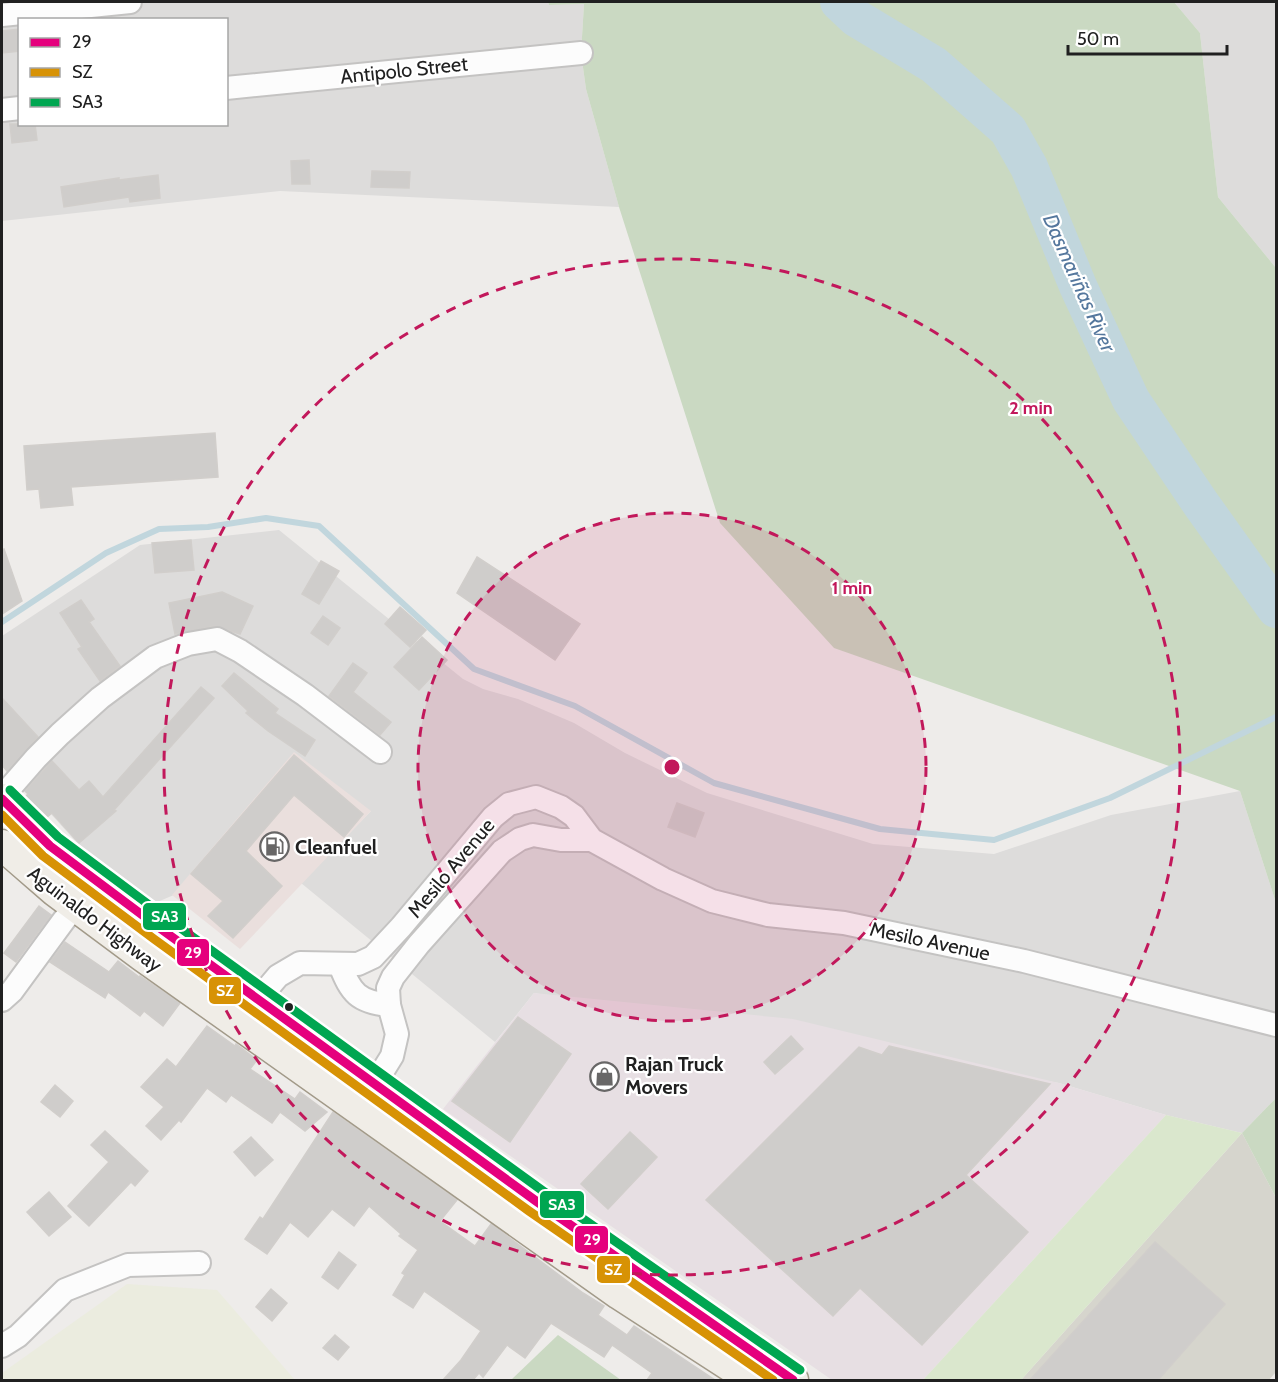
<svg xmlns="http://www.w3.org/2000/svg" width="1278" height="1382" viewBox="0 0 1278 1382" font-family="Cabin,sans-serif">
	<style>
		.residential { fill: #dddcdb; fill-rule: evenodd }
		.commercial { fill: #eadfdd }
		.industrial { fill: #e7dfe3 }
		.construction { fill: #d6d5cd }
		.farmland { fill: #ebecdf }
		.grass { fill: #dae7cd }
		.forest { fill: #cad9c2 }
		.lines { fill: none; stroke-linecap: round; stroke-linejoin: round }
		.stream { stroke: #c1d6dd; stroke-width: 6 }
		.river { stroke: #c1d6dd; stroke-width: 38 }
		.building { fill: #cfcdcb; stroke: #d1cecb; stroke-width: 1.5 }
		.minor-casing { stroke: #c4c3c2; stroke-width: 26 }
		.major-casing { stroke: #a29a89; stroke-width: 33 }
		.minor { stroke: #fcfcfc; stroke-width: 22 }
		.major { stroke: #f0ede7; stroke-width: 30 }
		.bus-1-casing { stroke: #fff; stroke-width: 14 }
		.bus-2-casing { stroke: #fff; stroke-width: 14 }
		.bus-3-casing { stroke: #fff; stroke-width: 14 }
		.bus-1 { stroke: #e5007d; stroke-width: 9 }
		.bus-2 { stroke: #d79205; stroke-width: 9 }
		.bus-3 { stroke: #00a651; stroke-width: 9 }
		.ring { fill: none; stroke: #c2185b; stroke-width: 3; stroke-dasharray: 10 8 }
		.bus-dot { fill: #202020; stroke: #fff; stroke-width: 2 }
		.labels { text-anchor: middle; stroke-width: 4.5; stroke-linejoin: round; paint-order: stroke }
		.street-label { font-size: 20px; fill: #202020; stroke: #fff }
		.poi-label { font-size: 20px; font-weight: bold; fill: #202020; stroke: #fff; text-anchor: start }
		.water-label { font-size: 21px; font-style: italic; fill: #54779d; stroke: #fff }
		.centre { fill: #c2185b; stroke: #fff; stroke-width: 3 }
		.ring-label { font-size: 18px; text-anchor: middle; font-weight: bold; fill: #c2185b; stroke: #fff; stroke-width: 4.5; stroke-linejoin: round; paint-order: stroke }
		.line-badge { stroke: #fff; stroke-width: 2 }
		.badge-label { font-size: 16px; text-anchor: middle; font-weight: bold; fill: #fff }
	</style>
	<rect width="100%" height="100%" fill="#eeecea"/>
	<g class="residential">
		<path d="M2 2H548L549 5 584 4 581 53 586 89 619 207 280 191 2 221ZM20 20H226V124H20Z"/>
		<path d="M1174 2H1276V268L1218 197 1200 33Z"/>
		<path d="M279 530 463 679 483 689 518 699 574 723 625 753 707 793 873 844 994 854 1111 815 1240 791 1276 903V1098L1242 1133 1166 1115 1059 1083 534 993 495 1042 301 883 371 811 155 903 79 845 2 760V636L140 545Z"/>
	</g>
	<path class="commercial" d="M294 752 371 811 240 949 172 895Z"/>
	<path class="industrial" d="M534 993 793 1019 1059 1083 1166 1115 923 1380H832L443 1109Z"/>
	<path class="construction" d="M1242 1133 1276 1198V1372L1269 1380H1021Z"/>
	<path class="farmland" d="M127 1284 217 1290 295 1380H2V1373Z"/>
	<path class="grass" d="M1166 1115 1242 1133 1021 1380H923Z"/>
	<g class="forest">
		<path d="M548 2H1174L1200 33 1218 197 1276 268V903L1240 791 834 648 720 523 619 207 586 89 581 53 584 4 549 5Z"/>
		<path d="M1276 1098V1198L1242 1133Z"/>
		<path d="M558 1335 621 1380H511Z"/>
	</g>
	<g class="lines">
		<path class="stream" d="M2 622 106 553 159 529 208 527 266 518 319 526 474 669 575 706 714 783 880 829 994 840 1110 798 1276 717"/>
		<path class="river" d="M839 2 856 18 934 65 1008 130 1029 167 1078 286 1131 400 1201 504 1276 609"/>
	</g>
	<g class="building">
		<path d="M20 29V51L2 53V31Z"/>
		<path d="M10 124H35L37 140 12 143Z"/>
		<path d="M309 160 310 184H292L291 161Z"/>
		<path d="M372 171 410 172 409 188 371 187Z"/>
		<path d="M158 175 160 198 130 202 129 197 64 207 61 187 119 178V180Z"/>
		<path d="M215 433 218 477 71 487 73 505 41 508 39 489 27 490 24 446Z"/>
		<path d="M191 540 194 570 155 573 152 543Z"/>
		<path d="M4 549 22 601 2 614V550Z"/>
		<path d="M477 557 580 624 555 660 457 593Z"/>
		<path d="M321 561 339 571 319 604 302 594Z"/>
		<path d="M222 592 253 606 240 634 215 626 175 634 169 603Z"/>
		<path d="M81 600 94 619 89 622 120 666 100 681 78 649 82 647 60 613Z"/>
		<path d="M400 607 426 630 410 647 385 624Z"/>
		<path d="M323 616 340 628 328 645 311 633Z"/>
		<path d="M422 637 447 660 419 690 394 667Z"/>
		<path d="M353 663 367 673 353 692 391 722 380 735 329 696Z"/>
		<path d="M234 673 278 709 275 713 315 740 305 756 268 731 246 713 248 711 222 686Z"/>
		<path d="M201 687 214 698 114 810 116 811 79 843 52 813 46 818 25 797 28 794 25 791 52 761 79 790 89 781 103 797Z"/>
		<path d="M2 698 38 737 7 771 2 765Z"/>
		<path d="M294 755 363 814 344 837 294 795 246 851 282 886 233 938 208 916 223 901 191 874Z"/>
		<path d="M677 803 704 813 695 837 668 827Z"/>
		<path d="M39 906 51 915 16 962 4 953Z"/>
		<path d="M65 942 109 972 118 961 139 977 140 976 180 1003 163 1026 144 1011 140 1016 108 992 105 998 50 962Z"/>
		<path d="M518 1017 571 1054 510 1142 452 1101Z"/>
		<path d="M207 1026 235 1046 236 1044 257 1060 250 1069 295 1099 300 1092 327 1112 305 1131 280 1112 272 1123 231 1095 226 1102 207 1088 181 1122 179 1120 161 1140 146 1126 164 1107 141 1087 167 1059 176 1067Z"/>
		<path d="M791 1036 803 1049 775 1074 764 1062Z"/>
		<path d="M889 1046 1050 1084 966 1175 1028 1232 922 1345 860 1288 833 1316 706 1200 859 1047 882 1055Z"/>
		<path d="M55 1085 73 1101 60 1117 41 1102Z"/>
		<path d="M333 1112 457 1200 440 1221 475 1246 491 1224 583 1293 604 1306 598 1315 627 1335 634 1326 715 1380H647L652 1373 612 1345 604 1357 551 1323 525 1358 507 1345 483 1377 479 1373 473 1380H443L461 1360 481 1331 424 1291 413 1308 393 1295 405 1275 402 1273 418 1250 399 1236 401 1234 369 1206 354 1226 332 1209 308 1237 290 1222 267 1254 245 1239 260 1217 263 1219Z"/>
		<path d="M105 1131 148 1171 135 1186 131 1182 89 1226 68 1206 109 1162 91 1145Z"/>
		<path d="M630 1132 657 1157 608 1209 581 1184Z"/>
		<path d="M251 1137 273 1160 255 1176 234 1152Z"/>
		<path d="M49 1192 71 1217 49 1236 27 1212Z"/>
		<path d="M1155 1242 1225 1304 1158 1380H1030Z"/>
		<path d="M339 1252 356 1265 338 1289 322 1277Z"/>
		<path d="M271 1289 287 1303 272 1321 256 1307Z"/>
		<path d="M335 1335 349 1347 338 1360 323 1348Z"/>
	</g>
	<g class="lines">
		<defs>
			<g id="minor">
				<path d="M2 15 130 2"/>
				<path d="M226 88 581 53"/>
				<path d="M2 110 20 108"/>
				<path d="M2 797 36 758 60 734 100 698 155 657 188 644 217 639 240 651 305 695 380 752"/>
				<path d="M340 965C351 993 358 1002 389 1005"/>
				<path d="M2 1000 12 991 64 920 97 881"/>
				<path d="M238 1023 278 976 300 963 358 964 373 957 401 927 493 817 509 804 536 797 561 807 574 816 592 840 663 879 712 901 768 915 844 923 1024 961 1276 1025"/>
				<path d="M366 1098 392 1056 397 1034 389 1005 388 988 393 977 419 944 502 851 520 839 533 835 561 840H592"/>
				<path d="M2 1346 18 1336 65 1290 128 1265 199 1263"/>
			</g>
			<g id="major">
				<path d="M2 799 50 846 161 929 536 1201 793 1380"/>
				<path d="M2 845 55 891 141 955 619 1294 752 1380"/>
			</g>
		</defs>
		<use href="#minor" class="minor-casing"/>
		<use href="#major" class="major-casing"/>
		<use href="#minor" class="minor"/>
		<use href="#major" class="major"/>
		<defs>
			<path id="bus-1" d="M2 799 50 846 161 929 536 1201 793 1380"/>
			<path id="bus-2" d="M2 815 43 856 154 939 529 1211 773 1380"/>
			<path id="bus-3" d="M10 790 58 837 168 919 543 1191 800 1370"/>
		</defs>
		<use href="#bus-1" class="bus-1-casing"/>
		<use href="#bus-2" class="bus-2-casing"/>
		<use href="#bus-3" class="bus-3-casing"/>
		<use href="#bus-1" class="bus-1"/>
		<use href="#bus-2" class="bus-2"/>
		<use href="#bus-3" class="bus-3"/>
	</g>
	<circle cx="672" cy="767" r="254" fill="#c2185b" fill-opacity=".12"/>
	<g class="ring">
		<circle cx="672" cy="767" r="254"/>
		<circle cx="672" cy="767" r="508"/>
	</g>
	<defs>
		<symbol id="fuel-ring" viewBox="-11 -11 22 22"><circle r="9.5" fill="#fff" stroke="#686767" stroke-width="1.5"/><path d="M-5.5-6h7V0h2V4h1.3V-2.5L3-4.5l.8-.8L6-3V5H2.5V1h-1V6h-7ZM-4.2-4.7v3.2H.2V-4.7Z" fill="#686767"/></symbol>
		<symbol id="shop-ring" viewBox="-11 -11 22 22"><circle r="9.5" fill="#fff" stroke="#686767" stroke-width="1.5"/><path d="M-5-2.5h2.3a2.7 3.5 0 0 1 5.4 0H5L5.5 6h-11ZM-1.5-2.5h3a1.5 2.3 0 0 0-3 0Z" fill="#686767"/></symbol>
	</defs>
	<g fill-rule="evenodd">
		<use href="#fuel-ring" x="258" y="830" width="33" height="33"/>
		<use href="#shop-ring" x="588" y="1060" width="33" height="33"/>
	</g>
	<circle class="bus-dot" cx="289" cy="1007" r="5"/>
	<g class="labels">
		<g class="street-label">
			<text transform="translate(404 70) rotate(-6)" y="7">Antipolo Street</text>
			<text transform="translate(451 868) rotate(-50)" y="7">Mesilo Avenue</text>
			<text transform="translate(95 919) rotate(37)" y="7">Aguinaldo Highway</text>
			<text transform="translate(930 941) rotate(12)" y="7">Mesilo Avenue</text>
		</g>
		<g class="poi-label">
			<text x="295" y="854">Cleanfuel</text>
			<text x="625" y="1071">Rajan Truck<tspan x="625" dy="23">Movers</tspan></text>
		</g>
		<g class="water-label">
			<text transform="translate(1079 283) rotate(66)" y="7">Dasmariñas River</text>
		</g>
	</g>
	<circle cx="672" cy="767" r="9" class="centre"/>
	<g class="ring-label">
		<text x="1031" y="414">2 min</text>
		<text x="852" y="594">1 min</text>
	</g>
	<g class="line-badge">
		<rect x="142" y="902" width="45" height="29" rx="6" fill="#00a651"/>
		<rect x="176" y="938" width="34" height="29" rx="6" fill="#e5007d"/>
		<rect x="208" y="976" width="34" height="29" rx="6" fill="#d79205"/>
		<rect x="539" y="1190" width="46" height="29" rx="6" fill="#00a651"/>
		<rect x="574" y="1225" width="35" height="29" rx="6" fill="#e5007d"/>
		<rect x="596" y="1255" width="35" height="29" rx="6" fill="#d79205"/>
	</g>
	<g class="badge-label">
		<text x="165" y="922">SA3</text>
		<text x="193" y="958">29</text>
		<text x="225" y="996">SZ</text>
		<text x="562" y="1210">SA3</text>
		<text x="592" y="1245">29</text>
		<text x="613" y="1275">SZ</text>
	</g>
	<rect width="1278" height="1382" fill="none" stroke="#202020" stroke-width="6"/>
	<rect x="18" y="18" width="210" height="108" fill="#ffffff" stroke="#a6a6a6" stroke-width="1.5"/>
	<rect x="30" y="38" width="30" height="9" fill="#e5007d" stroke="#a6a6a6" stroke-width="1.5"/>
	<text x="72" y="48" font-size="18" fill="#202020">29</text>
	<rect x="30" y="68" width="30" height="9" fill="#d79205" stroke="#a6a6a6" stroke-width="1.5"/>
	<text x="72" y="78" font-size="18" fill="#202020">SZ</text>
	<rect x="30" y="98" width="30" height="9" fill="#00a651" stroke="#a6a6a6" stroke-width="1.5"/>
	<text x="72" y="108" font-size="18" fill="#202020">SA3</text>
	<path d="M1068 45v9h159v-9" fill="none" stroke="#202020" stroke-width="3"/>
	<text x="1077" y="45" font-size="18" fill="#202020" stroke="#ffffff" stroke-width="4.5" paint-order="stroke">50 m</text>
</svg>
